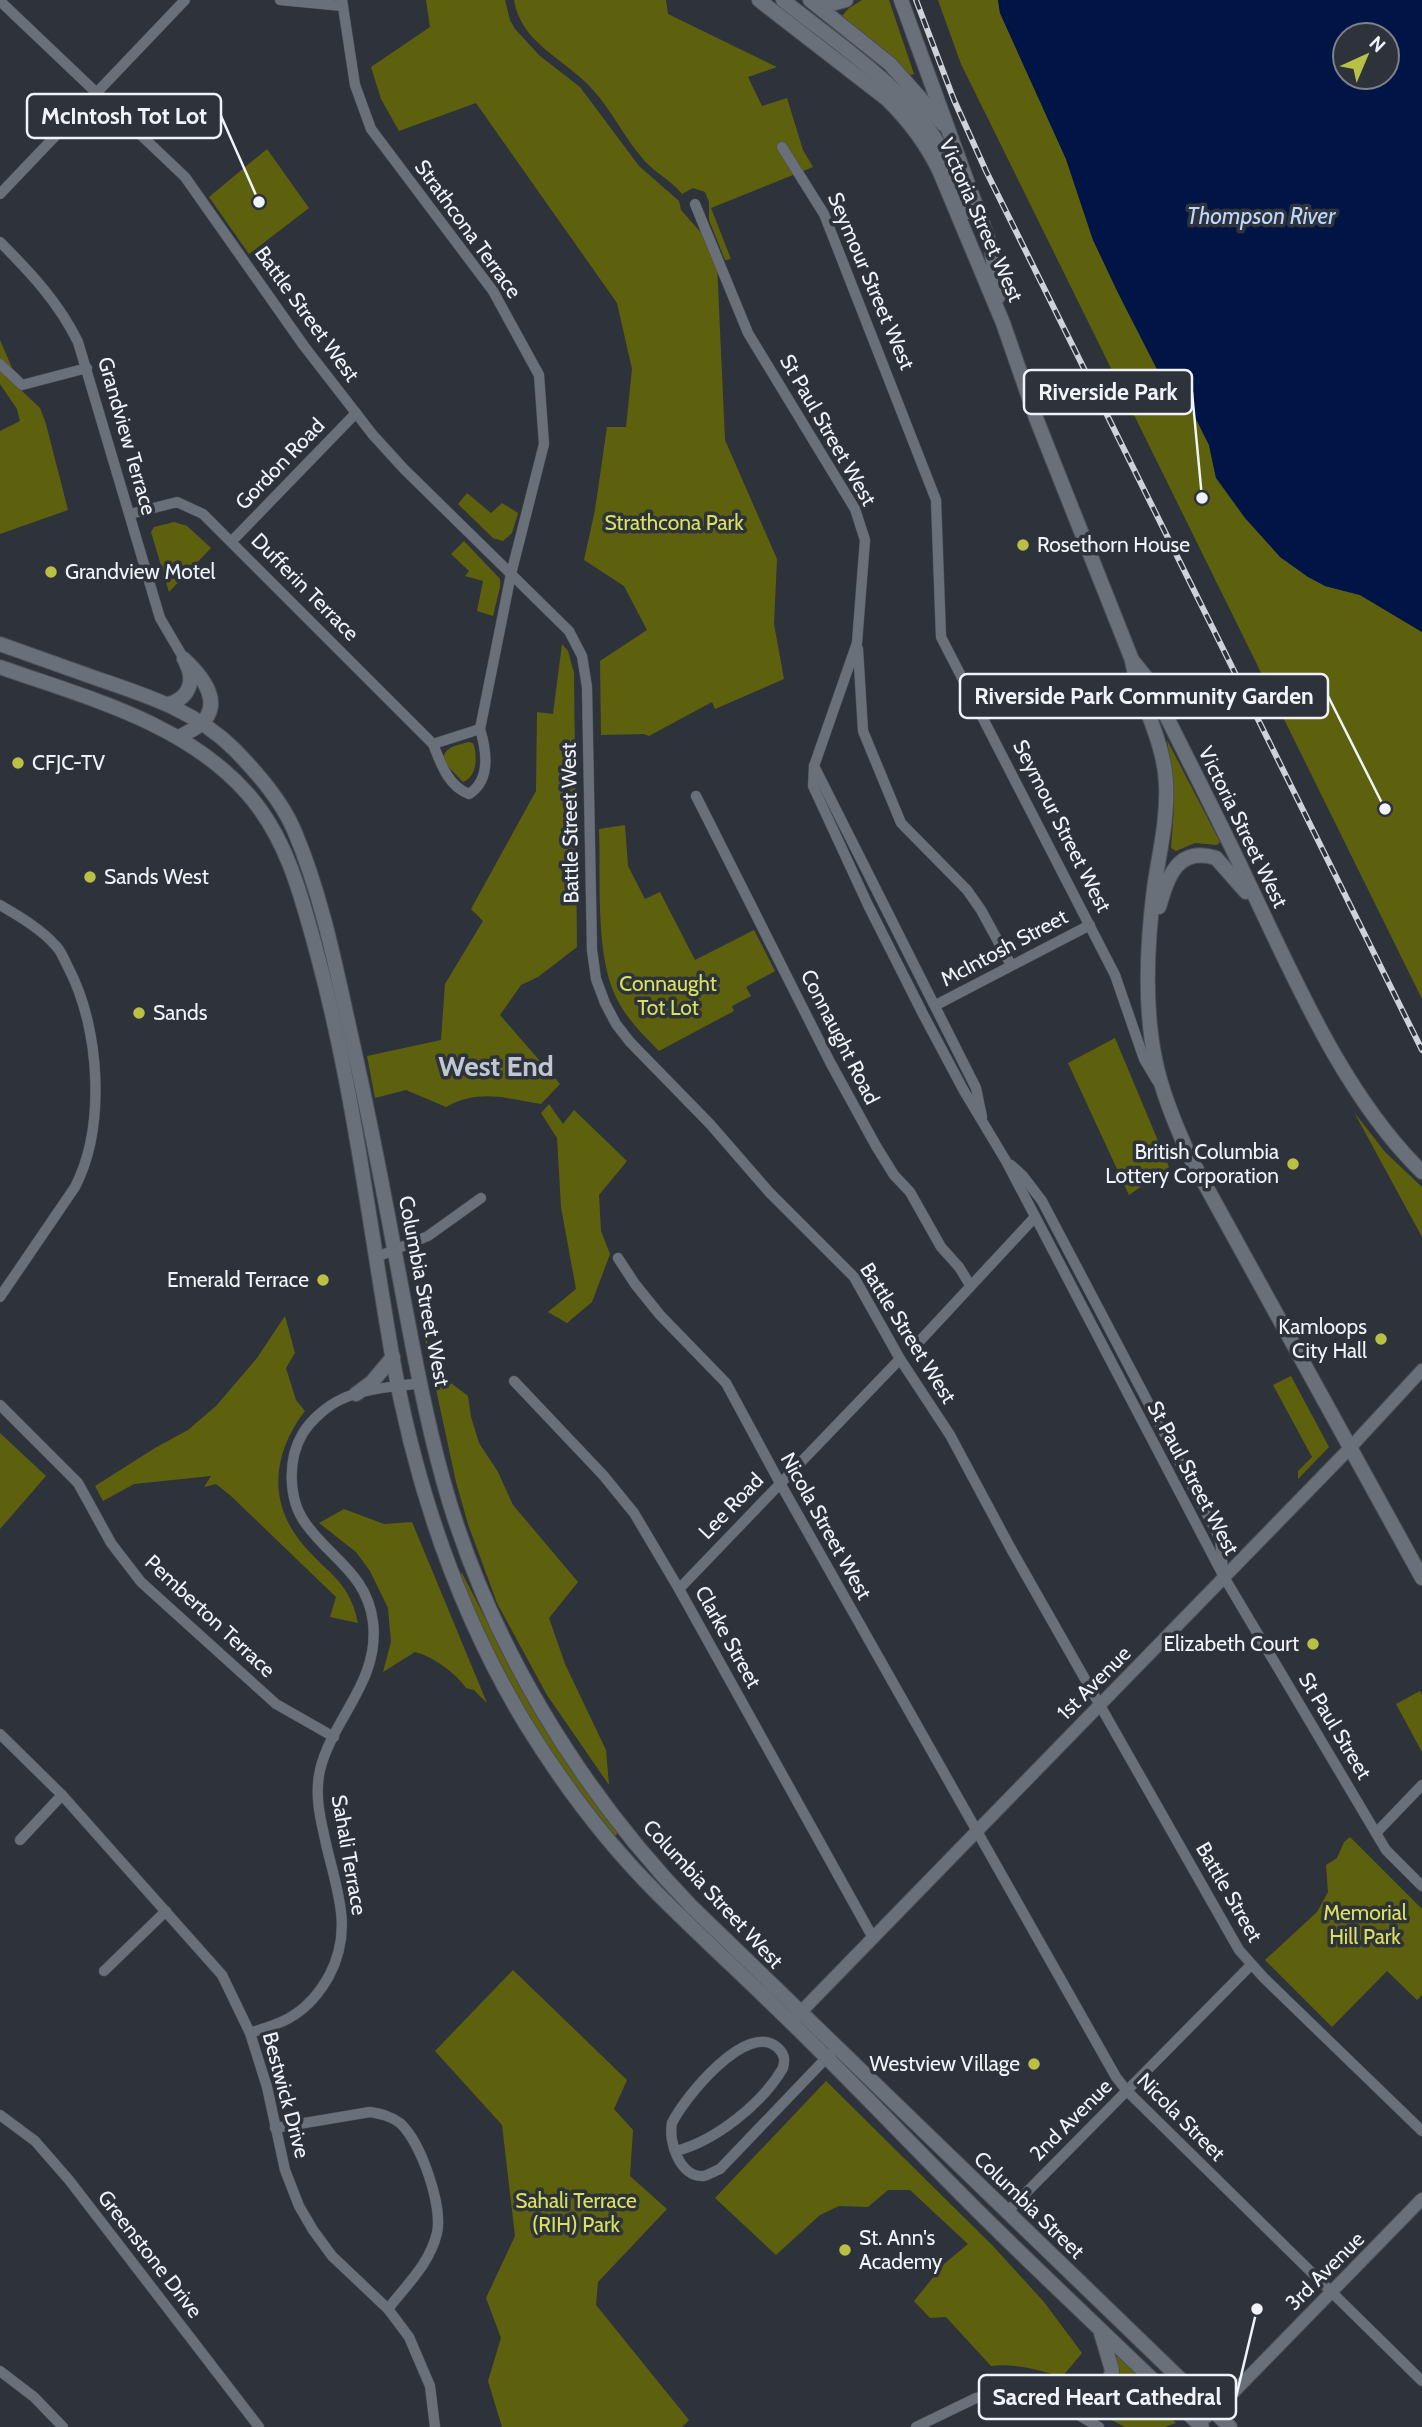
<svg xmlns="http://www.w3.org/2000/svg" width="1422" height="2427" viewBox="0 0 1422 2427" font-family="Cabin,sans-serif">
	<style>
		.green { fill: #5d610d }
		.water { fill: #001446; fill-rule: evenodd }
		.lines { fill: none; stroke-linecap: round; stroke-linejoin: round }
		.minor-casing { stroke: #4b4f56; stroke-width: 11 }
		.tertiary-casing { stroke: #4b4f56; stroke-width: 14 }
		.secondary-casing { stroke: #4b4f56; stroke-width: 16 }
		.minor { stroke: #6a7079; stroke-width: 10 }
		.tertiary { stroke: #6a7079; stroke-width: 12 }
		.secondary { stroke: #6a7079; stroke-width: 14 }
		.rail-casing { stroke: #cfd2d8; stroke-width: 6 }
		.rail { stroke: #2e333b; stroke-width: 3.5; stroke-dasharray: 10; stroke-linecap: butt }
		.poi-dot { fill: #b9c046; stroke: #2e333b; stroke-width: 2.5 }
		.labels { text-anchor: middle; stroke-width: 7; stroke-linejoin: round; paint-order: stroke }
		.street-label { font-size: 21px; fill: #f0f3f9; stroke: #2e333b }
		.park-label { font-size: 21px; fill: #dae25c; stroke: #2e333b }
		.poi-label { font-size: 21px; fill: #f0f3f9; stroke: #2e333b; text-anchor: start }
		.water-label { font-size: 23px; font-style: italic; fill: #bed7ff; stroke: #2e333b }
		.district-label { font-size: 28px; font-weight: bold; fill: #c1c7d2; stroke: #2e333b }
		.leader { fill: none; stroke: #f0f3f9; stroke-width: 2.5 }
		.callout-dot { fill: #f0f3f9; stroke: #2e333b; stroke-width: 2.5 }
		.callout { fill: #2e333b; stroke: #f0f3f9; stroke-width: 2.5 }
		.callout-label { font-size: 23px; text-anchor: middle; font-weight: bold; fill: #f0f3f9 }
	</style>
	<rect width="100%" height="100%" fill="#2e333b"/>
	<g class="green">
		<path d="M426 0H505L510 20 515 29 540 56 580 87 639 166 679 201 681 210 704 236 717 264 725 440 777 559 774 624 784 679 715 709 712 702 649 736 644 734 601 735 600 661 647 630 624 586 584 560 595 510 607 427H626L632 369 617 303 476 103 399 131 381 99 371 67 430 27Z"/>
		<path d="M514 0H666L668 14 777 67 748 77 762 106 787 98 803 150 813 167 711 208 731 259 725 260 709 220V202L705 192 693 188 682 194C670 179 656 174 643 159 624 137 612 111 593 90 566 59 521 44 514 0Z"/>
		<path d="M862 0H889L914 74 910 75 886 53 841 17 849 8Z"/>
		<path d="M938 0H998L1000 13 1066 159 1093 240 1167 388 1190 407 1209 445 1216 478 1325 586 1360 595 1422 632V999L961 64Z"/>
		<path d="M267 149 309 208 249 254 209 197Z"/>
		<path d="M0 340 22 391 40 408 46 424 68 510 0 534V431L20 421 17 409 0 384Z"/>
		<path d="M467 493 491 513 502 503 518 513 512 533 503 541 493 538 458 504Z"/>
		<path d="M174 522 187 526 211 548 169 592 151 532 154 527Z"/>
		<path d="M464 541 500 579V587L493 616 477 611 483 581 465 576 469 571 451 554Z"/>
		<path d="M562 644 568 651 574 673 577 947 538 977 521 985 500 1015 560 1084 541 1104C505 1098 479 1089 446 1107L406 1090 375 1098 367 1056 441 1040 445 984 483 921 471 909 536 791 537 712 553 714Z"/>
		<path d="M1167 740 1220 842 1217 845 1195 843 1176 851 1171 848 1174 809V785Z"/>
		<path d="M468 742 473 743C478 756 477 777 463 782L443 761C444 746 456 746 468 742Z"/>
		<path d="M625 825 628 866 645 899 660 892 695 960 754 930 775 971 746 987 751 996 732 1006 734 1011 659 1051C642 1034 625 1017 615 995 595 952 601 877 599 829Z"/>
		<path d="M1115 1038 1169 1167 1129 1195 1068 1063Z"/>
		<path d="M549 1104 563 1124 574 1110 627 1161 599 1195 601 1231 610 1254 592 1302 567 1323 548 1312 576 1289 561 1207 557 1138 541 1113Z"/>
		<path d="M1354 1112 1385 1152 1422 1187V1237Z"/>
		<path d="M285 1316 295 1353 286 1368 296 1400 305 1411C274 1451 267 1499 300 1541 325 1573 349 1578 358 1623L330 1617 336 1597 231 1496 216 1484 204 1487 211 1476 134 1484 103 1501 95 1486 155 1448 188 1430 216 1406 257 1358Z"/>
		<path d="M425 1338 451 1383 468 1396 471 1417 479 1443 498 1472 513 1505 578 1582 549 1618 565 1664 606 1750 609 1785 547 1695 497 1603 468 1524 456 1482Z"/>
		<path d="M1291 1376 1329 1447 1298 1479V1471L1312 1457 1273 1385Z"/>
		<path d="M0 1433 46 1476 0 1529Z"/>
		<path d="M344 1509 384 1524 412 1522 487 1703 474 1690 466 1688C456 1673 432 1656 415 1652L383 1672 391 1642 388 1608 370 1571 356 1552 319 1523Z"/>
		<path d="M462 1573 530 1705 571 1770 618 1833 615 1836C593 1808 570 1780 550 1750 515 1695 485 1635 459 1575Z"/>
		<path d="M1420 1691 1422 1695V1752L1396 1704Z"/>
		<path d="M1350 1837 1422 1909V1995L1417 2000 1387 1971 1332 2027 1265 1960 1317 1912 1328 1892 1326 1865 1337 1858 1344 1842Z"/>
		<path d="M513 1970 627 2080 614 2109 633 2130 630 2176 667 2209 598 2282 596 2305 689 2420 682 2427H502L488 2381 501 2338 486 2298 515 2236 502 2125 435 2051Z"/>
		<path d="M826 2081 993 2246 1044 2302 1082 2353 1062 2377C1039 2370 1015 2363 991 2366L946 2317 930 2318 914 2301 944 2264 968 2244 910 2190H888L868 2207 839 2206 820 2215 776 2255 715 2198Z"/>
		<path d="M1118 2356 1175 2412 1169 2416 1176 2423 1165 2427H1125L1094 2411C1118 2396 1118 2385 1115 2358Z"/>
	</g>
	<path class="water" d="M998 0H1422V632L1360 595 1325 586 1308 577 1280 557 1245 518 1216 478 1209 445 1190 407 1167 389 1117 291 1093 240 1066 159 1000 13ZM1345 35H1387V77H1345Z"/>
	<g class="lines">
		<defs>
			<g id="minor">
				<path d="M280 0 343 6"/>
				<path d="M342 0 355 85 371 129 493 291 539 375 544 444 511 574 480 729 433 744"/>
				<path d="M0 1 185 177 304 346 373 435 404 469 569 631 582 656 587 687 592 950 596 979 605 1003 616 1024 630 1042 710 1124 770 1193 854 1277 900 1359 950 1435 1010 1547 1239 1950 1264 1978 1422 2131"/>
				<path d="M782 147 824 214 936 500 941 637 1115 975 1144 1059 1157 1081"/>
				<path d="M0 194 185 0"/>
				<path d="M695 204 748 333 855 509 865 540 857 643 814 766 813 786 868 905 923 1014 964 1091 1006 1161 1224 1577 1386 1850 1422 1886"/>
				<path d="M0 242C31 273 59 303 78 342L160 618 184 659"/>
				<path d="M0 364 22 385 87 368"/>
				<path d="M130 514 177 502 203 514 433 744C441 764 448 786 469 794 491 780 487 752 480 729"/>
				<path d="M232 541 356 413"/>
				<path d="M858 649 863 731 901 823 967 890 981 910 1011 965"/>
				<path d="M814 766 976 1088 982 1117"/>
				<path d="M696 796 830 1062 876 1146 894 1175 910 1192 941 1247 959 1267 970 1285"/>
				<path d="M0 905C19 916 41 929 56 946 62 952 65 962 69 969 100 1029 106 1127 75 1187L0 1297"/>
				<path d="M936 1005 1090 925"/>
				<path d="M1011 1165 1023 1176 1042 1201 1220 1539 1223 1570"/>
				<path d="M377 1257 428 1236 481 1198"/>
				<path d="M618 1258 635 1284 660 1315 726 1383 780 1483 1116 2077 1127 2091 1422 2381"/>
				<path d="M916 1345 1035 1217"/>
				<path d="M514 1381 603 1475 634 1513 679 1589 872 1936"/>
				<path d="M0 1405 78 1483 111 1543 141 1582 276 1704 334 1737"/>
				<path d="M679 1589 900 1359"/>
				<path d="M0 1734 62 1795 222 1975 250 2033 267 2087 285 2170 299 2206 313 2230 332 2256 388 2309 409 2337 430 2386 435 2427"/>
				<path d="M1376 1833 1422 1785"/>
				<path d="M20 1840 62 1795"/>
				<path d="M104 1971 166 1911"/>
				<path d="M250 2033C264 2028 282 2024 294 2015 310 2005 320 1992 329 1976 353 1931 338 1894 327 1848 321 1821 314 1797 320 1770 333 1717 380 1682 373 1622 367 1574 331 1559 306 1524 288 1500 287 1459 303 1433 311 1420 328 1405 342 1399 365 1388 395 1387 420 1383"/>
				<path d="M0 2115 35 2141 69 2180 259 2427"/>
				<path d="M275 2128 370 2112C382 2114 390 2116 400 2123 421 2142 443 2206 437 2233 429 2265 407 2284 388 2309"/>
				<path d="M676 2151C715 2141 762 2104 783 2068 785 2060 785 2055 778 2048 748 2019 684 2098 672 2123 668 2142 680 2178 704 2176 708 2175 715 2171 720 2169L831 2053"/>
				<path d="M1006 2213 1251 1965"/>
				<path d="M0 2371 34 2397 63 2427"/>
				<path d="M916 2427 976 2398 1007 2392 1061 2405 1099 2427"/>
			</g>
			<g id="tertiary">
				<path d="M794 2019 1349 1449 1422 1370"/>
				<path d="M1198 2424 1222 2404 1422 2199"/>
			</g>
			<g id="secondary">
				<path d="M759 0 888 100C910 122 926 143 939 170L1003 323 1036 418 1132 660 1149 681C1182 749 1218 817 1250 886 1296 982 1345 1097 1422 1172"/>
				<path d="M783 0C841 47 919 95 950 166 956 181 961 197 966 212"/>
				<path d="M810 0 890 64 943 124"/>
				<path d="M822 0 835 3 846 0"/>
				<path d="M901 0 991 247 998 297"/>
				<path d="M0 644C34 656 68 668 101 680 151 697 197 712 235 750 258 774 281 800 294 830 320 891 334 958 348 1022 365 1097 380 1172 394 1248 409 1326 422 1404 443 1480 487 1639 578 1789 692 1907L1230 2427"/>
				<path d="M1132 661C1140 703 1164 740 1166 783 1168 820 1159 853 1154 889 1147 944 1144 1005 1155 1059 1162 1094 1176 1127 1191 1159L1422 1578"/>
				<path d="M0 667C87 698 184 722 247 793 288 839 302 899 318 957 353 1087 369 1222 392 1355 415 1484 457 1610 525 1723 562 1783 606 1842 656 1892 706 1942 759 1990 809 2040 871 2101 930 2164 991 2224 1061 2293 1132 2359 1202 2427"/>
				<path d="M168 704C188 699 196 682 186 663"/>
				<path d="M179 737C186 733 198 728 203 722 223 700 200 674 184 659"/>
				<path d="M1159 907C1168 877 1177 846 1216 858L1246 892"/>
				<path d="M356 1394 372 1382 393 1357"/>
				<path d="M1061 2405 1090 2406 1107 2394 1112 2370 1101 2333"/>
			</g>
		</defs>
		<use href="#minor" class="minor-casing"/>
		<use href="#tertiary" class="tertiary-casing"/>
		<use href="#secondary" class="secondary-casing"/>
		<use href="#minor" class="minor"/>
		<use href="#tertiary" class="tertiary"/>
		<use href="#secondary" class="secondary"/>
		<defs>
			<path id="rail" d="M916 0 954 100 986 171 1422 1050"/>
		</defs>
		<use href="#rail" class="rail-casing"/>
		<use href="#rail" class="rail"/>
	</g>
	<g class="poi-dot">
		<circle cx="1023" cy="545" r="7"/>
		<circle cx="51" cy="572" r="7"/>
		<circle cx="18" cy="763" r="7"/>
		<circle cx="90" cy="877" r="7"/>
		<circle cx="139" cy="1013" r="7"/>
		<circle cx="1293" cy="1164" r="7"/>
		<circle cx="323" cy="1280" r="7"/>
		<circle cx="1381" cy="1339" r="7"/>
		<circle cx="1313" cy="1644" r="7"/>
		<circle cx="1034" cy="2064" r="7"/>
		<circle cx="845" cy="2250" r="7"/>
	</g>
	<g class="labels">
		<g class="street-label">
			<text transform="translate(981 220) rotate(66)" y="7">Victoria Street West</text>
			<text transform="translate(468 229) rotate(54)" y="7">Strathcona Terrace</text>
			<text transform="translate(871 281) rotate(67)" y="7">Seymour Street West</text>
			<text transform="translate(307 314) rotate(54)" y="7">Battle Street West</text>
			<text transform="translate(828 430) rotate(60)" y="7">St Paul Street West</text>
			<text transform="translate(127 436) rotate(74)" y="7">Grandview Terrace</text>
			<text transform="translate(280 464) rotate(-46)" y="7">Gordon Road</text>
			<text transform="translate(305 587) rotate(45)" y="7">Dufferin Terrace</text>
			<text transform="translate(570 823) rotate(-91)" y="7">Battle Street West</text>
			<text transform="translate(1062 826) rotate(63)" y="7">Seymour Street West</text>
			<text transform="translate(1243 827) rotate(64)" y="7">Victoria Street West</text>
			<text transform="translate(1004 948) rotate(-28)" y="7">McIntosh Street</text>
			<text transform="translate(840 1037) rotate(63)" y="7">Connaught Road</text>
			<text transform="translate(424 1291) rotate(79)" y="7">Columbia Street West</text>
			<text transform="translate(908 1333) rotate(58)" y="7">Battle Street West</text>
			<text transform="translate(1193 1478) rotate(62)" y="7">St Paul Street West</text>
			<text transform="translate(731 1506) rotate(-46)" y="7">Lee Road</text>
			<text transform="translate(826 1526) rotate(61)" y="7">Nicola Street West</text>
			<text transform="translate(210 1616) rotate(43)" y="7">Pemberton Terrace</text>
			<text transform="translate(728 1637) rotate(61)" y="7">Clarke Street</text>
			<text transform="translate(1094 1683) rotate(-45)" y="7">1st Avenue</text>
			<text transform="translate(1335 1726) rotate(59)" y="7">St Paul Street</text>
			<text transform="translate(349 1855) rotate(80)" y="7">Sahali Terrace</text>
			<text transform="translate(1229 1892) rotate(60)" y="7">Battle Street</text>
			<text transform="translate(713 1894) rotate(47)" y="7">Columbia Street West</text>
			<text transform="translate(286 2095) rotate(75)" y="7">Bestwick Drive</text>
			<text transform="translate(1181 2117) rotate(45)" y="7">Nicola Street</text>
			<text transform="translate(1071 2120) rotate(-45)" y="7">2nd Avenue</text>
			<text transform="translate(1029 2205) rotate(44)" y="7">Columbia Street</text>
			<text transform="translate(150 2254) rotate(52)" y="7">Greenstone Drive</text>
			<text transform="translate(1325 2271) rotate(-45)" y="7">3rd Avenue</text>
		</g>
		<g class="park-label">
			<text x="674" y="530">Strathcona Park</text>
			<text x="668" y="991">Connaught<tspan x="668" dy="24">Tot Lot</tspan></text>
			<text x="1365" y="1920">Memorial<tspan x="1365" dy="24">Hill Park</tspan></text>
			<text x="576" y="2208">Sahali Terrace<tspan x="576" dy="24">(RIH) Park</tspan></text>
		</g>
		<g class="poi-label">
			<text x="1037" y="552">Rosethorn House</text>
			<text x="65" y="579">Grandview Motel</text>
			<text x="32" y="770">CFJC-TV</text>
			<text x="104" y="884">Sands West</text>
			<text x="153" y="1020">Sands</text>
			<text x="1279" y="1159" text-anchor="end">British Columbia<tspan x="1279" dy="24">Lottery Corporation</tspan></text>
			<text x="309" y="1287" text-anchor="end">Emerald Terrace</text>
			<text x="1367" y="1334" text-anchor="end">Kamloops<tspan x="1367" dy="24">City Hall</tspan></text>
			<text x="1299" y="1651" text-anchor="end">Elizabeth Court</text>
			<text x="1020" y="2071" text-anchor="end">Westview Village</text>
			<text x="859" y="2245">St. Ann's<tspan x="859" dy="24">Academy</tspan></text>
		</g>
		<g class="water-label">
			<text x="1261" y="224">Thompson River</text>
		</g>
		<g class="district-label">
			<text x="496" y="1076">West End</text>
		</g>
	</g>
	<path class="leader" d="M259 202L221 116M1202 498L1192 392M1385 809L1328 696M1257 2309L1236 2397"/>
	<g class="callout-dot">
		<circle cx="259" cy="202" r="7"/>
		<circle cx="1202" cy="498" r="7"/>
		<circle cx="1385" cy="809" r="7"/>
		<circle cx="1257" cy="2309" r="7"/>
	</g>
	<g class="callout">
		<rect x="27" y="94" width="194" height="44" rx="7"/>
		<rect x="1024" y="370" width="168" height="44" rx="7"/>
		<rect x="960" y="674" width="368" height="44" rx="7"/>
		<rect x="979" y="2375" width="257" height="44" rx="7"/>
	</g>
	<g class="callout-label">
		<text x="124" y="124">McIntosh Tot Lot</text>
		<text x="1108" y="400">Riverside Park</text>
		<text x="1144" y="704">Riverside Park Community Garden</text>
		<text x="1107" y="2405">Sacred Heart Cathedral</text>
	</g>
	<g transform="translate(1366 56) rotate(44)"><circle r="33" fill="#2e333b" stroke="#7c8087" stroke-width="2"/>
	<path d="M0-5L12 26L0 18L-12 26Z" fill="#b9c046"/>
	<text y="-10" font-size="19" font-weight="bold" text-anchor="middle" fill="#f0f3f9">N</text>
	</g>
</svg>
